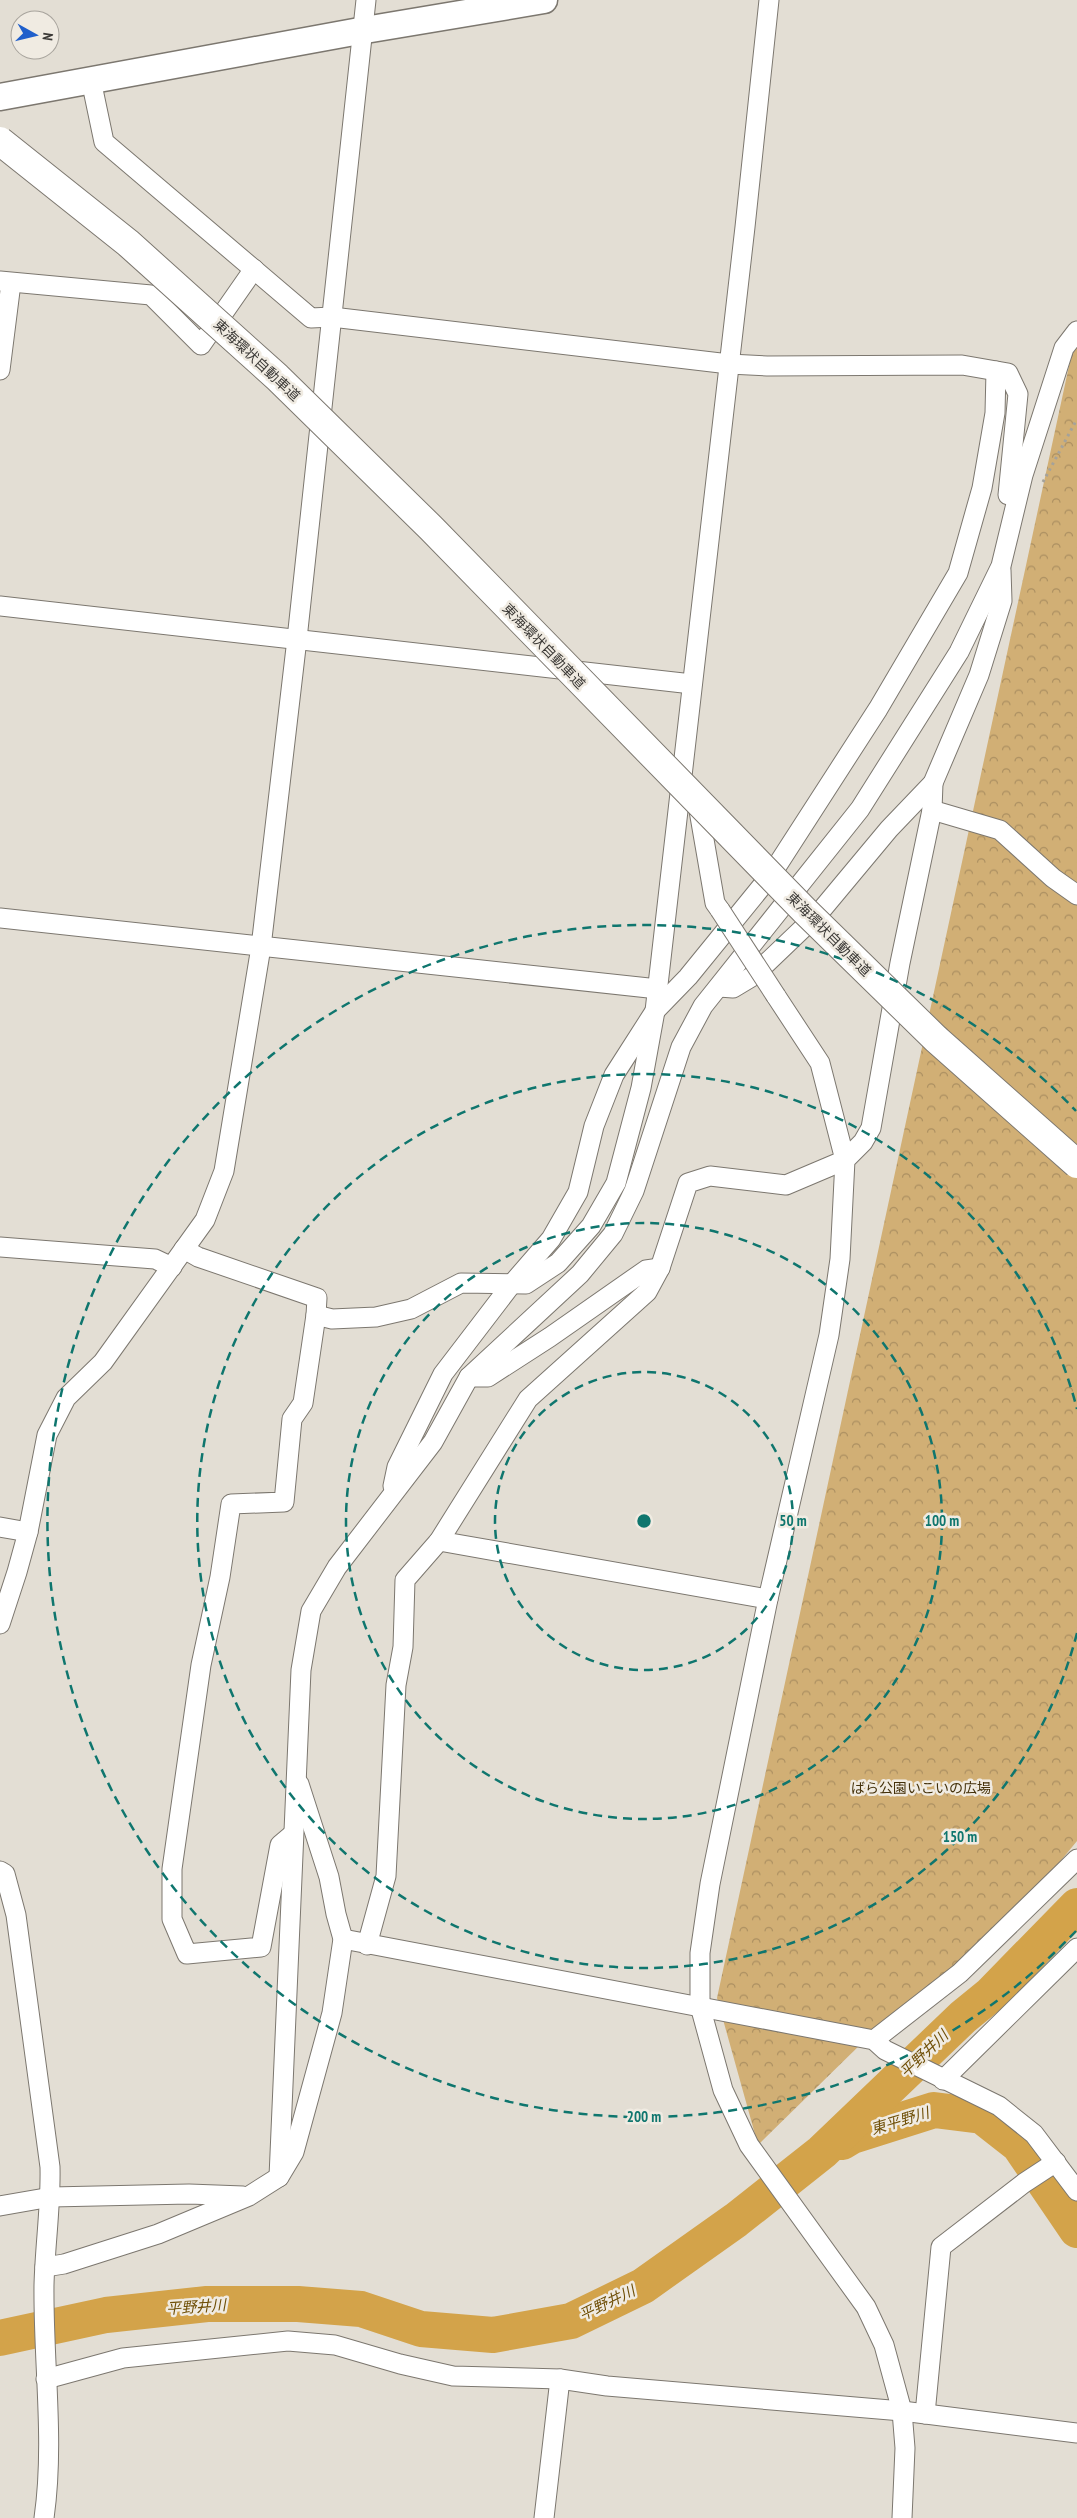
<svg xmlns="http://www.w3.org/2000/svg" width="1077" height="2518" viewBox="0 0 1077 2518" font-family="'PT Sans Narrow','Noto Sans JP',sans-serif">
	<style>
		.park { fill: url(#park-crowns) }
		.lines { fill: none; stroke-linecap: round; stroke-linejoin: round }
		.river { stroke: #d3a34a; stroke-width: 36 }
		.street-casing { stroke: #7c776f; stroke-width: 21 }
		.secondary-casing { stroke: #7c776f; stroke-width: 29 }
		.path { stroke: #a5a29a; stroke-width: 3; stroke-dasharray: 2.5 4; stroke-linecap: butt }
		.street { stroke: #fff; stroke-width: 19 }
		.secondary { stroke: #fff; stroke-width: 26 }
		.street-bridge-casing { stroke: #7c776f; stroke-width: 21; stroke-linecap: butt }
		.highway-bridge-casing { stroke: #7c776f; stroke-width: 30; stroke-linecap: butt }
		.street-bridge { stroke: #fff; stroke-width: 19 }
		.highway-bridge { stroke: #fff; stroke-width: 28 }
		.ring { fill: none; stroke: #0f766e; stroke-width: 2.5; stroke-dasharray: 9 6 }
		.labels { text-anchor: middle; stroke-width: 5; stroke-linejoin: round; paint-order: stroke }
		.street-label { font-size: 14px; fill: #3b3936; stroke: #f0ebe2 }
		.park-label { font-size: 14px; fill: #44310a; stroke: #f0ebe2 }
		.water-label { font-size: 15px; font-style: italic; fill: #6f4f07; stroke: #f0ebe2 }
		.centre { fill: #0f766e; stroke: #f0ebe2; stroke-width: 2.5 }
		.ring-label { font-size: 15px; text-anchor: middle; font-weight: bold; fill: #0f766e; stroke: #f0ebe2; stroke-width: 5; stroke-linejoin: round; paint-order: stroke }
	</style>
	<defs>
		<pattern id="park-crowns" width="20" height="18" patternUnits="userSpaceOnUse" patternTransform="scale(1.25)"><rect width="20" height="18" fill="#d1af75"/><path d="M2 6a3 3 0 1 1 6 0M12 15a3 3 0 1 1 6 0" fill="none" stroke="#ab8f61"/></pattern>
	</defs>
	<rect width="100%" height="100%" fill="#e3ded4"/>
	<path class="park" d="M1077 347V1841L1002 1932 866 2039 758 2145 717 1998 1072 352Z"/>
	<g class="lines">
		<g class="river">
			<path d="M842 2142 852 2136 934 2110 982 2116 1019 2145 1077 2230"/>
			<path d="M0 2338 106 2315 207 2304H298L361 2309 421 2329 493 2335 571 2321 643 2286 736 2220 822 2152 963 2017 990 1995 1077 1906"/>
		</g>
		<defs>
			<g id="street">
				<path d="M91 80 104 142 311 318 332 317 729 364 767 366 962 365 1008 373 1018 394 1008 495"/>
				<path d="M0 281 151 295 201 345 254 269"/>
				<path d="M0 370 11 283"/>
				<path d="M0 606 692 684"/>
				<path d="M697 799 715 903 720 910"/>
				<path d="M932 810 1000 830 1053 878 1077 895"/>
				<path d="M0 918 658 989"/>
				<path d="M719 987 733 988 753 976 819 913 889 829 933 783 979 675 1002 601 1001 570"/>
				<path d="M0 1247 155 1259 172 1267"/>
				<path d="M184 1249 198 1257 317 1298 316 1315 303 1403 292 1419 284 1502 231 1504 220 1577 201 1665 172 1869V1919L187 1954 261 1947 280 1845 293 1834"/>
				<path d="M316 1315 332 1319 376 1317 411 1309 461 1283 526 1284 558 1263 591 1226 616 1183 641 1088 655 1011 745 227 769 0"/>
				<path d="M469 1377H488L550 1337 646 1270 660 1268"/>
				<path d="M393 1486 397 1467 443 1374 511 1285 551 1239 578 1192 594 1126 614 1075 655 1011 688 977 771 875 878 709 958 573 982 488 995 413 996 371"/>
				<path d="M0 1527 28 1532"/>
				<path d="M439 1541 768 1599"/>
				<path d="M0 1624 17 1572 28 1532 47 1435 66 1398 103 1362 205 1220 224 1171 261 947 297 639 366 0"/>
				<path d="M0 1871 5 1874 16 1915 50 2167C51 2206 45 2245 44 2285 43 2363 55 2441 44 2518"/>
				<path d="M343 1939 874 2040 885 2050 999 2106 1034 2134 1077 2191"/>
				<path d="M367 1945 386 1876 396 1685 403 1647 405 1580 439 1541 528 1399 647 1292 660 1268 688 1183 710 1176 786 1185 845 1160 820 1063 776 996"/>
				<path d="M874 2040 960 1973 1077 1859"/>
				<path d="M943 2080 1077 1948"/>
				<path d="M279 2177 301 1670 311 1611 337 1567 433 1442 469 1377 580 1274 613 1234 634 1191 681 1047 703 1006 860 809 959 652 1001 566 1023 475 1064 348 1077 331"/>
				<path d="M0 2206 51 2197 189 2194 243 2196"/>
				<path d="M45 2267 64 2264 158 2234 249 2196 279 2177 294 2152 332 2013 343 1939 336 1914 329 1877 299 1784"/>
				<path d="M46 2379 123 2358 288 2341 335 2345 400 2364 453 2376 560 2379 607 2386 902 2411 1077 2433"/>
				<path d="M925 2414 941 2247 1024 2183 1056 2162"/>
				<path d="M544 2518 560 2379"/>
				<path d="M902 2518 905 2448 902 2411 884 2345 866 2307 749 2145 723 2090 700 2006V1953L710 1884 768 1599 829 1335 840 1259 845 1160 863 1142 871 1128 900 963 932 810 933 783"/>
			</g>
			<path id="secondary" d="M0 97 365 30 544 0"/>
		</defs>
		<use href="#street" class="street-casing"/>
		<use href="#secondary" class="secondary-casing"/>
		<path class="path" d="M1043 482 1077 419"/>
		<use href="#street" class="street"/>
		<use href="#secondary" class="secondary"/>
		<defs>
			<path id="street-bridge" d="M720 910 776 996"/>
			<path id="highway-bridge" d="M0 141 128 243 277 377 431 528 805 911 936 1039 1077 1164"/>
		</defs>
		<use href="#street-bridge" class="street-bridge-casing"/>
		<use href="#highway-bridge" class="highway-bridge-casing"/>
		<use href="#street-bridge" class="street-bridge"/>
		<use href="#highway-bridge" class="highway-bridge"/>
	</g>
	<g class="ring">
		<circle cx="644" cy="1521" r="149"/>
		<circle cx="644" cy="1521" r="298"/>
		<path d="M1077 1633A447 447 0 1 1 1077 1409"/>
		<path d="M1076 1931A596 596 0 1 1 1076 1111"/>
	</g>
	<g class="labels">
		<g class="street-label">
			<text transform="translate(257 360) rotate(43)" y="5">東海環状自動車道</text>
			<text transform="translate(544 646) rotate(46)" y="5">東海環状自動車道</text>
			<text transform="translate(829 934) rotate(45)" y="5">東海環状自動車道</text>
		</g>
		<g class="park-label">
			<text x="921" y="1793">ばら公園いこいの広場</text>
		</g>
		<g class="water-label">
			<text transform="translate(924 2054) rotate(-44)" y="5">平野井川</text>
			<text transform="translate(900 2121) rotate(-17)" y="5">東平野川</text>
			<text transform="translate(607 2303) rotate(-26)" y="5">平野井川</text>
			<text transform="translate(196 2307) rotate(-4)" y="5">平野井川</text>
		</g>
	</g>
	<circle cx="644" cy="1521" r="8" class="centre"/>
	<g class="ring-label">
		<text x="793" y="1526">50 m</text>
		<text x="942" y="1526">100 m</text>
		<text x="960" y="1842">150 m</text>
		<text x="644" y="2122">200 m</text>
	</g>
	<g transform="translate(35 35) rotate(98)"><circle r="24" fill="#f0ebe2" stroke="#a8a49d"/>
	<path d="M0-4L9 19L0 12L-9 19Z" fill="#205fcb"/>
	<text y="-8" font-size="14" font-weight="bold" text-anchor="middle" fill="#3b3936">N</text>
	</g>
</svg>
